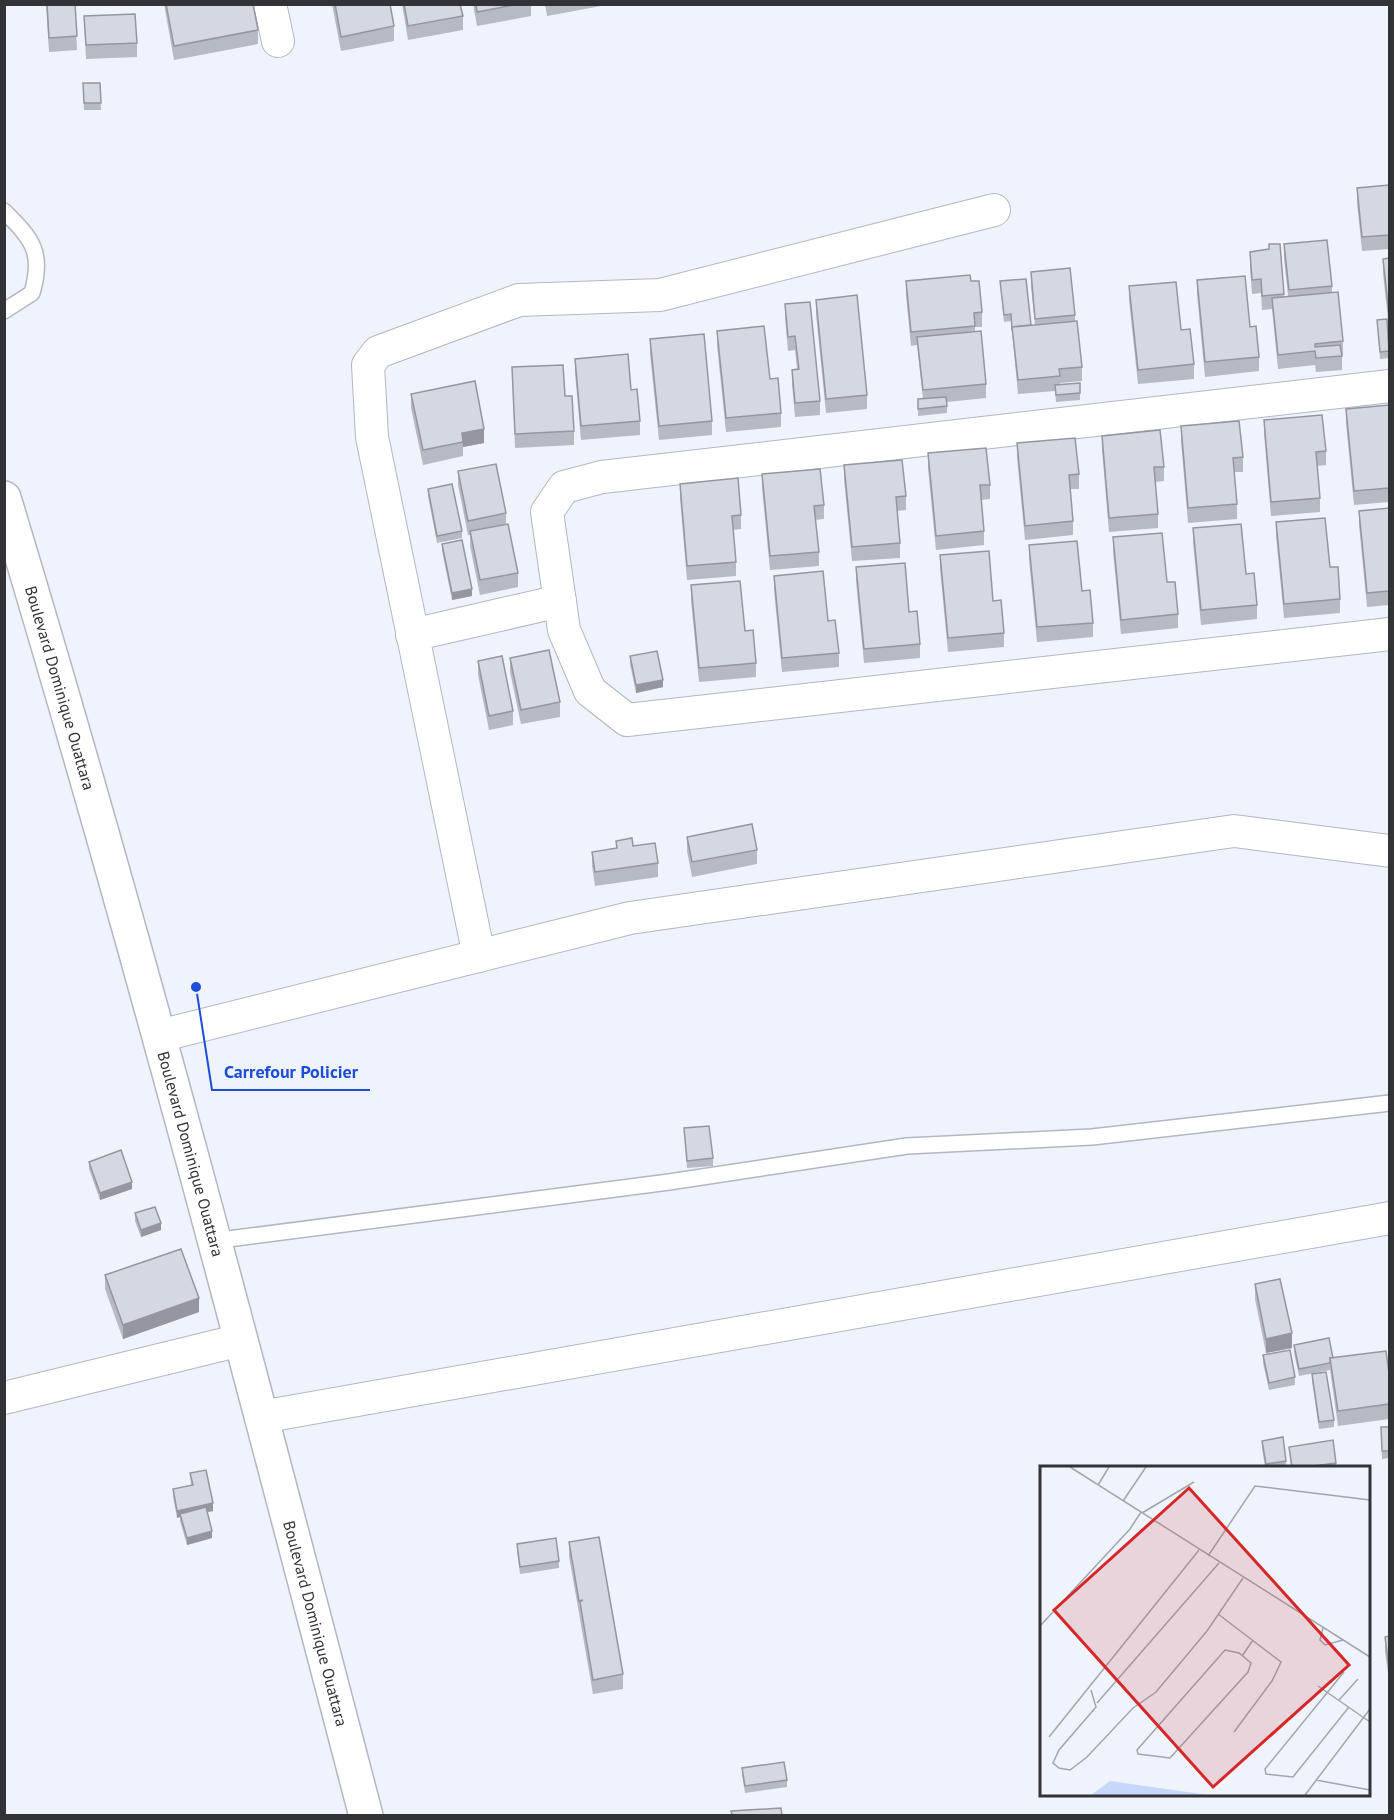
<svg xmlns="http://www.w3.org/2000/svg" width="1394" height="1820" viewBox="0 0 1394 1820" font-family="'PT Sans',sans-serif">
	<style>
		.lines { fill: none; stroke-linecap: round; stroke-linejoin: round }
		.lane-casing { stroke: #b3b7c0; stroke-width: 18 }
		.street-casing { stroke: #b3b7c0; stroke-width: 34 }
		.secondary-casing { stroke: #b3b7c0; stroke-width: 36 }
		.lane { stroke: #fff; stroke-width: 15 }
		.street { stroke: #fff; stroke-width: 32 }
		.secondary { stroke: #fff; stroke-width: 33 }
		.wall { fill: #b6bac2 }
		.shaded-wall { fill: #94979e }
		.building { fill: #d4d8e1; stroke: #94979e; stroke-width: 1.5 }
		.labels { text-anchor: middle; stroke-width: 5; stroke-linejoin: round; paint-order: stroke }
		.street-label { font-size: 16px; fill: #313336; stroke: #eef3fc }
		.inset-road { fill: none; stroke: #a2a6ad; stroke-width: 1.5 }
		.view { fill: #d62828; fill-opacity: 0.15; stroke: #d62828; stroke-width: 3 }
		.inset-edge { fill: none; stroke: #313336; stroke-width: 3 }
		.leader { fill: none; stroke: #1d4ed8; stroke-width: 2 }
		.callout-dot { fill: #1d4ed8; stroke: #eef3fc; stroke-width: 2 }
		.callout-label { font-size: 18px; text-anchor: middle; font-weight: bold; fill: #1d4ed8; stroke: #eef3fc; stroke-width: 5; stroke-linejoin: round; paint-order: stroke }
	</style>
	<rect width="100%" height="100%" fill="#eef3fc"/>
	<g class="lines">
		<defs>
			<g id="lane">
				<path d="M4 211C32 239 44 252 32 293L4 311"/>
				<path d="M213 1241 669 1182 907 1146 1092 1137 1390 1103"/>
			</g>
			<g id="street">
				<path d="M270 4 278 41"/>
				<path d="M1390 386 602 477 564 487 547 512 564 630 590 691 627 720 1390 634"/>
				<path d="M412 635 560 601"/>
				<path d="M479 956 372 437 368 365 378 352 519 300 660 295 994 210"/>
				<path d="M159 1036 630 918 1234 831 1390 851"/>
				<path d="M4 1398 241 1340"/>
				<path d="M261 1417 1390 1218"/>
			</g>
			<g id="secondary">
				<path id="s1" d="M4 498C136 934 251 1375 366 1816"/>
			</g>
		</defs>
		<use href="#lane" class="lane-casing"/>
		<use href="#street" class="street-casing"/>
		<use href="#secondary" class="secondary-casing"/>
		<use href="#lane" class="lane"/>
		<use href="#street" class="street"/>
		<use href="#secondary" class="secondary"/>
	</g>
	<g class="wall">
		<path d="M46 4H75L77 50 49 52Z"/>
		<path d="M164 4H253L258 30V44L174 60Z"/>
		<path d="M332 4H390L394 26V41L341 51Z"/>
		<path d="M402 4H460L463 16V30L408 40Z"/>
		<path d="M473 4H531V16L477 26Z"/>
		<path d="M545 4H601V6L547 16Z"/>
		<path d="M84 16 137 43V57L86 59Z"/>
		<path d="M83 83H100L101 110H84Z"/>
		<path d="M1389 185V249L1362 251 1357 203V188Z"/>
		<path d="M1269 244H1280L1284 297 1288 296 1284 258V244L1332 286V292L1343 341V355H1342V370L1316 372 1315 365 1278 369 1272 309 1262 310 1261 293 1252 294 1250 266V252L1269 249Z"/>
		<path d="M1389 258V329L1383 273V259Z"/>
		<path d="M1031 272 1075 315V321L1082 367V381L1060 383V385L1080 393V400L1056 402 1055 391 1018 394 1011 321 1004 322 1000 281 1031 325H1035L1031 286Z"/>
		<path d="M1197 280 1250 327 1259 357V371L1205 377 1197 294Z"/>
		<path d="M906 281H971L982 312V327H975V331L986 384V398L947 402V413L918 416V399H923L917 345 911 346 906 295Z"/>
		<path d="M1129 286 1181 330 1194 364V379L1138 384 1129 300Z"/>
		<path d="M816 300 867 395V409L826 413 816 314Z"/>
		<path d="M785 304 820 401V415L795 417 792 384V370L797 369 795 350 788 351 785 318Z"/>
		<path d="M1377 320 1389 345V358L1380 359Z"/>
		<path d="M717 331 770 379 781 413V427L726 432 717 345Z"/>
		<path d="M650 339 712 421V435L659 440 650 354Z"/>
		<path d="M575 359 631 390 640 421V435L581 440 575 373Z"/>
		<path d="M512 367 565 396 574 431V445L515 448Z"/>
		<path d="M411 394 484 443 463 447V456L423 465 411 408Z"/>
		<path d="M1389 405V502L1354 505 1346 423V409Z"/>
		<path d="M1264 420 1326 451V465L1317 466 1320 498V512L1271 516 1264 434Z"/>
		<path d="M1181 426 1243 457V472H1234L1237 504V519L1188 523 1181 441Z"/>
		<path d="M1102 436 1164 467V481L1155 482 1158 514V528L1109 532 1102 450Z"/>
		<path d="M1017 443 1079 474V489H1070L1073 521V535L1025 540 1017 457Z"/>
		<path d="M928 453 990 485V499L981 500 984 531V545L936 550 928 468Z"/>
		<path d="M844 465 906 496V510L897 511 900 543V558L852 561 844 479Z"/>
		<path d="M458 471 506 513V524L518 573V587L480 595 470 546V535H468L458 485Z"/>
		<path d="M762 474 824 505V519L815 520 819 552V566L770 570 762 488Z"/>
		<path d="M680 484 741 515V529L733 530 736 562V576L687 580 680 498Z"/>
		<path d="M428 489 462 531V538L437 543 428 496Z"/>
		<path d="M1389 508V605L1367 607 1359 525V511Z"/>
		<path d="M1276 522 1330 567 1340 599V613L1284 618 1276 536Z"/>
		<path d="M1193 528 1246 574 1257 605V619L1201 625 1193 542Z"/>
		<path d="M1113 537 1167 582 1178 614V628L1121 634 1113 551Z"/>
		<path d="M442 544 472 596 452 600 442 551Z"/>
		<path d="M1029 545 1082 591 1093 623V637L1037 642 1029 559Z"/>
		<path d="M940 555 993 601 1004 633V647L948 652 940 569Z"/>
		<path d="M856 567 909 612 920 644V658L864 663 856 581Z"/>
		<path d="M774 576 828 621 839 653V667L782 672 774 590Z"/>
		<path d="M691 585 745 631 756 663V677L699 682 691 600Z"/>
		<path d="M630 656 663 687 636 693 630 664Z"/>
		<path d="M510 658 560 702V717L521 724 510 672Z"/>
		<path d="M478 661 513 711V725L489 730 478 675Z"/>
		<path d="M687 837 757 850V864L692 877 687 851Z"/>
		<path d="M616 841 633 846 658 863V877L595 886 592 866V852L616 849Z"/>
		<path d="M684 1128 713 1158V1166L687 1168Z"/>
		<path d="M89 1162 132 1189 100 1200 89 1169Z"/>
		<path d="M135 1213 161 1230 141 1237 135 1221Z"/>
		<path d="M105 1275 199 1312 123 1339 105 1289Z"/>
		<path d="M1255 1284 1292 1348 1266 1353 1255 1299Z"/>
		<path d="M1294 1345 1333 1358 1389 1373V1419L1338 1426 1330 1370 1299 1376 1294 1353Z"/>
		<path d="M1263 1355 1295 1377V1385L1269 1390 1263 1363Z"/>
		<path d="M1312 1374 1334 1420V1427L1319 1429 1312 1381Z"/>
		<path d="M1381 1427H1389V1458L1382 1459Z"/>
		<path d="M1262 1441 1286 1461V1467H1265L1262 1448Z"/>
		<path d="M1289 1447 1336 1463V1467H1291Z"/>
		<path d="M190 1473 213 1511 207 1512 212 1538 187 1545 180 1521V1517L177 1518 173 1496V1489L191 1485Z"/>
		<path d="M569 1542 623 1674V1689L593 1694 569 1556Z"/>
		<path d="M517 1544 559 1561V1568L520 1574 517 1551Z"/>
		<path d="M1389 1636V1681L1385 1651V1637Z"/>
		<path d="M742 1768 787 1780V1787L745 1793 742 1775Z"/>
	</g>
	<g class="shaded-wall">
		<path d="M484 429V443L463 447 462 433Z"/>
		<path d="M472 589V596L452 600V593Z"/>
		<path d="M663 680V687L636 693V685Z"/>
		<path d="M132 1182V1189L100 1200V1193Z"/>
		<path d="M161 1223V1230L141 1237V1230Z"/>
		<path d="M199 1298V1312L123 1339V1325Z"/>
		<path d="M1292 1333V1348L1266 1353V1339Z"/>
		<path d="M213 1503V1511L181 1517 180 1514V1517L177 1518V1511Z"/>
		<path d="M212 1531V1538L187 1545V1538Z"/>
	</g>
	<g class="building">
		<path d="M47 4H75L77 36 49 38Z"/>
		<path d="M166 4H253L258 30 174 46Z"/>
		<path d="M335 4H390L394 26 341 37Z"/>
		<path d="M404 4H460L463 16 408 26Z"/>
		<path d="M476 4H519L477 12Z"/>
		<path d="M135 14 137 43 86 45 84 16Z"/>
		<path d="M83 83H100L101 103H84Z"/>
		<path d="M1389 185V235L1362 237 1357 188Z"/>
		<path d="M1327 240 1332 286 1289 290 1284 244Z"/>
		<path d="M1269 244H1280L1284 294 1262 296 1261 279 1252 280 1250 252 1269 249Z"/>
		<path d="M1389 258V315L1383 259Z"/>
		<path d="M1070 268 1075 315 1035 319 1031 272Z"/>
		<path d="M970 275 971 281H979L982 312 974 313 975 326 911 332 906 281Z"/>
		<path d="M1245 276 1250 327 1256 326 1259 357 1205 362 1197 280Z"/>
		<path d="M1026 279 1031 325 1012 327V330L1011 314 1004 315 1000 281Z"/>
		<path d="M1176 282 1181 330 1190 329 1194 364 1138 370 1129 286Z"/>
		<path d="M1338 292 1343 341 1315 344V347L1340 345 1342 356 1316 358 1315 351 1278 355 1272 298Z"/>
		<path d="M857 295 867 395 826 399 816 300Z"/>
		<path d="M810 302 820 401 795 403 792 370 799 369 795 336 788 337 785 304Z"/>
		<path d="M1387 319 1389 351 1380 352 1377 320Z"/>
		<path d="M1077 321 1082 367 1059 369 1060 376 1018 380 1012 327Z"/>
		<path d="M764 326 770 379 778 378 781 413 726 418 717 331Z"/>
		<path d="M981 331 986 384 923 390 917 337Z"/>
		<path d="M704 334 712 421 659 426 650 339Z"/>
		<path d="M628 354 631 390 637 389 640 421 581 426 575 359Z"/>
		<path d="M563 365 565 396H572L574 431 515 434 512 367Z"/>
		<path d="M475 381 484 429 462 433 463 442 423 450 411 394Z"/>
		<path d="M1080 383V393L1056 395 1055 385Z"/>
		<path d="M946 397 947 406 918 409V399Z"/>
		<path d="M1389 405V488L1354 491 1346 409Z"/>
		<path d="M1322 415 1326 451 1316 452 1320 498 1271 502 1264 420Z"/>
		<path d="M1239 421 1243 457 1233 458 1237 504 1188 508 1181 426Z"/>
		<path d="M1160 430 1164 467H1154L1158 514 1109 518 1102 436Z"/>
		<path d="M1075 438 1079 474 1069 475 1073 521 1025 526 1017 443Z"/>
		<path d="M986 448 990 485H980L984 531 936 536 928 453Z"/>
		<path d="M902 460 906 496 896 497 900 543 852 547 844 465Z"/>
		<path d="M496 464 506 513 468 521 458 471Z"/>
		<path d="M820 469 824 505 814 506 819 552 770 556 762 474Z"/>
		<path d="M738 478 741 515 732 516 736 562 687 566 680 484Z"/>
		<path d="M452 484 462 531 437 536 428 489Z"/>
		<path d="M1389 508V591L1367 593 1359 511Z"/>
		<path d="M1325 518 1330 567H1338L1340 599 1284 604 1276 522Z"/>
		<path d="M508 524 518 573 480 580 470 531Z"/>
		<path d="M1241 524 1246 574 1254 573 1257 605 1201 610 1193 528Z"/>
		<path d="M1162 533 1167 582H1175L1178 614 1121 620 1113 537Z"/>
		<path d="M462 540 472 589 452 593 442 544Z"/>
		<path d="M1077 541 1082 591 1090 590 1093 623 1037 627 1029 545Z"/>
		<path d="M989 551 993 601 1001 600 1004 633 948 638 940 555Z"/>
		<path d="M905 563 909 612 917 611 920 644 864 649 856 567Z"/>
		<path d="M823 571 828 621 835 620 839 653 782 658 774 576Z"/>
		<path d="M740 581 745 631 753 630 756 663 699 668 691 585Z"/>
		<path d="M549 650 560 702 521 710 510 658Z"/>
		<path d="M657 651 663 680 636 685 630 656Z"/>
		<path d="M502 656 513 711 489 716 478 661Z"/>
		<path d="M752 824 757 850 692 862 687 837Z"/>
		<path d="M632 838 633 846 655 843 658 863 595 872 592 852 617 848 616 841Z"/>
		<path d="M709 1126 713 1158 687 1161 684 1128Z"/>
		<path d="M121 1150 132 1182 100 1193 89 1162Z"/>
		<path d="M155 1207 161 1223 141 1230 135 1213Z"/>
		<path d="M181 1249 199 1298 123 1325 105 1275Z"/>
		<path d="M1280 1279 1292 1333 1266 1339 1255 1284Z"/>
		<path d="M1329 1338 1333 1358H1330V1363L1299 1369 1294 1345Z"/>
		<path d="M1290 1350 1295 1377 1269 1383 1263 1355Z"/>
		<path d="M1386 1351 1389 1373V1404L1338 1411 1330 1358Z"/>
		<path d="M1326 1372 1334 1420 1319 1422 1312 1374Z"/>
		<path d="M1381 1427H1389V1451H1382Z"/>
		<path d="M1283 1437 1286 1461 1266 1464 1262 1441Z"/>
		<path d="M1333 1440 1336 1463 1305 1467H1292L1289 1447Z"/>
		<path d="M206 1470 213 1503 177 1511 173 1489 193 1485 190 1473Z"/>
		<path d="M206 1507 212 1531 187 1538 180 1514Z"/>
		<path d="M599 1537 623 1674 593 1680 580 1602 583 1600 579 1601 569 1542Z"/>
		<path d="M556 1538 559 1561 520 1567 517 1544Z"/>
		<path d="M1389 1636V1667L1385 1637Z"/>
		<path d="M784 1762 787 1780 745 1786 742 1768Z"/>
		<path d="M781 1808 782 1815H732L731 1811Z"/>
	</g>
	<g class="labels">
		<g class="street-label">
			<text dy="6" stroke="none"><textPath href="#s1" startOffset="198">Boulevard Dominique Ouattara</textPath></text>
			<text dy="6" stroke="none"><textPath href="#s1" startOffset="682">Boulevard Dominique Ouattara</textPath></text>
			<text dy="6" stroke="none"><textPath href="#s1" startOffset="1168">Boulevard Dominique Ouattara</textPath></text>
		</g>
	</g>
	<g transform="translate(1040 1466)">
		<rect width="330" height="330" fill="#eef3fc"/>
		<path d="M70 315 168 329H51Z" fill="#c6d7fb"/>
		<path class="inset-road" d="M30 1 330 191M58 19 69 1M83 35 106 1M102 47 154 16M168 90 215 20 330 34M178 148 241 196 232 215 194 266M0 160 90 63 101 46M283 162 280 174 285 179 303 174M185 184 199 187 211 197 208 206 130 292 98 288 97 284ZM202 190 213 174M304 206 225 303 226 308 253 311 309 241M278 220 330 256M51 224 56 241 19 284 13 297 19 302 30 304 47 291 93 242 116 226 167 165 203 112M299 234 318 213M57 237 179 97M9 271 159 84M276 314 330 324M265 329 330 243"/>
		<path class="view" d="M149 22 309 199 173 321 14 144Z"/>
		<rect width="330" height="330" class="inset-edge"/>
	</g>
	<path class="leader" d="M196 987L212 1090H370"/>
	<circle class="callout-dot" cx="196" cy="987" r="6"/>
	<g class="callout-label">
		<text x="291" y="1078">Carrefour Policier</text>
	</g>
	<rect width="1394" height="1820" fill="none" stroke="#313336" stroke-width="12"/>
</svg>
